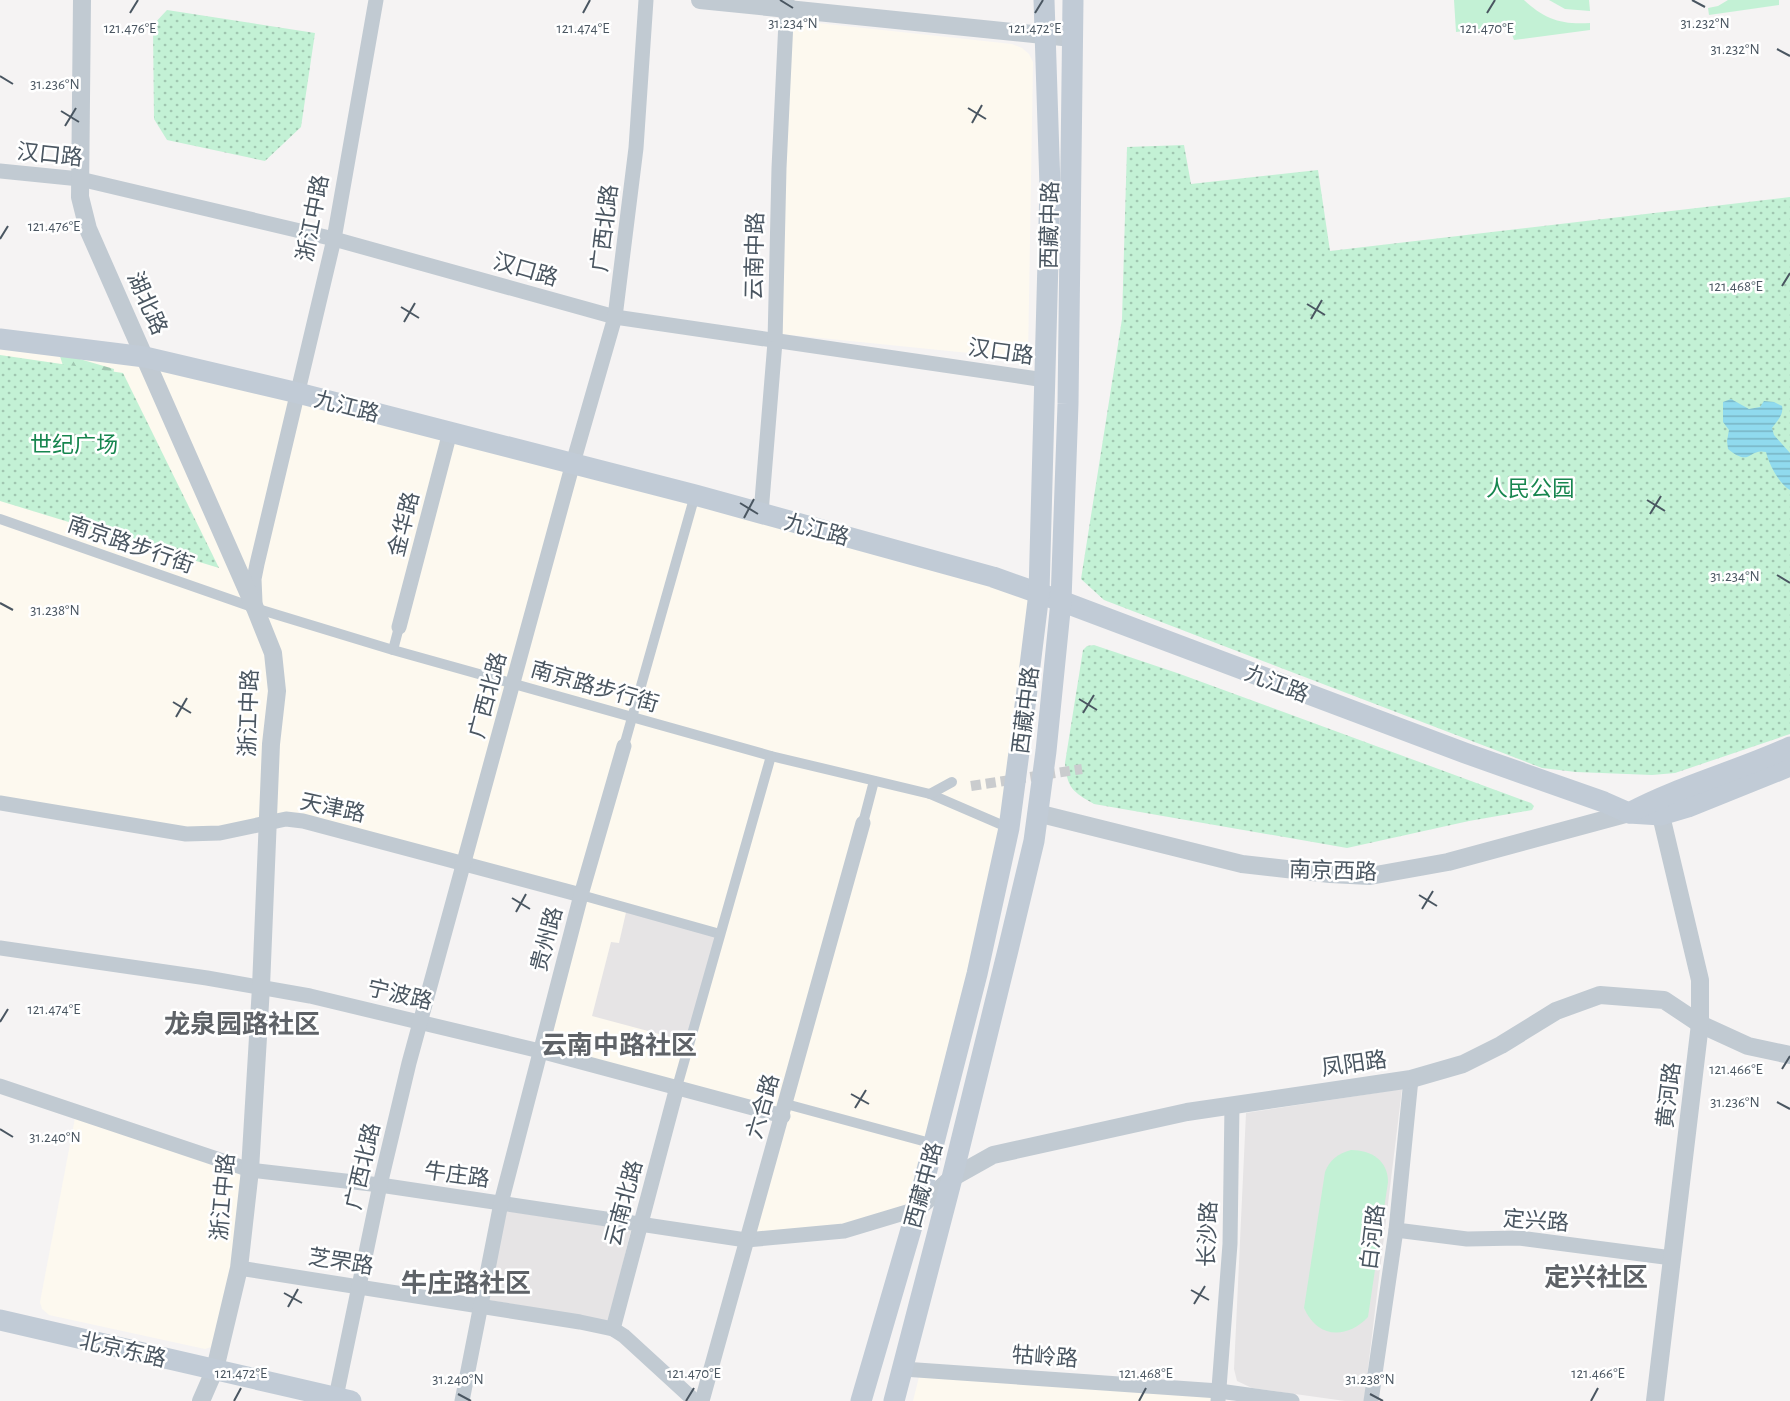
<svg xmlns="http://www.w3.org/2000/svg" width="1790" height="1401" viewBox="0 0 1790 1401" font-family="'Alegreya Sans','Noto Sans SC',sans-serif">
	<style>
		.commercial { fill: #fdf9ef }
		.education { fill: #e6e4e5 }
		.grass { fill: #c3f1d5 }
		.forest { fill: url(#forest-firs) }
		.park { fill: url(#park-dots) }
		.water { fill: url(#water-rules) }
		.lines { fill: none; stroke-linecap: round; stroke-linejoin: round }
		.pedestrian-tunnel { stroke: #caccce; stroke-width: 10; stroke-dasharray: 10 5; stroke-linecap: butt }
		.pedestrian { stroke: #c1cad2; stroke-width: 10 }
		.minor { stroke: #c1cad2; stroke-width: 15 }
		.tertiary { stroke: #c1cad2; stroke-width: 18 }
		.secondary { stroke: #c1cbd6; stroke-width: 21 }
		.ticks { fill: none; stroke: #4a5661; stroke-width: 2 }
		.labels { text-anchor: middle; stroke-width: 5; stroke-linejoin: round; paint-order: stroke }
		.street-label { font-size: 22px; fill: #4a5661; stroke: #fff }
		.park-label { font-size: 22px; fill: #17864f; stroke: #fff }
		.quarter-label { font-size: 26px; font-weight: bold; fill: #5f6368; stroke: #fff }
		.ticks-label { font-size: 15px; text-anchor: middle; fill: #4a5661; stroke: #fff; stroke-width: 5; stroke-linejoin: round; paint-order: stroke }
	</style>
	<defs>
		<pattern id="forest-firs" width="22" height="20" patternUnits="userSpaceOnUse" patternTransform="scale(1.5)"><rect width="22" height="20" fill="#c3f1d5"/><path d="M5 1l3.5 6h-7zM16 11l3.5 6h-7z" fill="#a0c6b0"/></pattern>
		<pattern id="park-dots" width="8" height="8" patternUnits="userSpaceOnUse" patternTransform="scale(1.5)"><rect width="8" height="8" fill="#c3f1d5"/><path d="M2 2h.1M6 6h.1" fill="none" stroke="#a0c6b0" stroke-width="1.8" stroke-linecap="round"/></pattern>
		<pattern id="water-rules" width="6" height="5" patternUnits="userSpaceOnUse" patternTransform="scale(1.5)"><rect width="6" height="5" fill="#90daee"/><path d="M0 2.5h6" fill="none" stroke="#78b4c4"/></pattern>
	</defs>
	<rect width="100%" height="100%" fill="#f5f3f3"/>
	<g class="commercial">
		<path d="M790 20 1012 44 1022 48 1029 54 1033 62 1028 359 781 334Z"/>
		<path d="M0 340 145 357 1039 593 1009 828 917 1209 844 1231 750 1240 783 1116 540 1051 580 896 303 821 220 833 0 803Z"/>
		<path d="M75 1118 237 1172 242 1177 233 1267 211 1347 205 1349 49 1315 42 1309 40 1302Z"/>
		<path d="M919 1377 1218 1394 1217 1401H913Z"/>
	</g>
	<g class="education">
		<path d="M627 908 720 934 689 1042 592 1016 611 942 619 943Z"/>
		<path d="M1402 1089 1364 1401H1345L1252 1388 1237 1381 1234 1369 1246 1113Z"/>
		<path d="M506 1211 631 1230 609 1321 489 1300Z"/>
	</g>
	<g class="grass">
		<path d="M1454 0H1524C1544 19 1562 25 1590 23V30L1514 40 1509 26 1456 32Z"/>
		<path d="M1549 0H1589L1590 11 1565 9Z"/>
		<path d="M1728 0H1779V5L1709 15 1708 8 1718 6Z"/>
		<path d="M1351 1150C1372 1150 1388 1161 1388 1182L1368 1317C1346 1340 1317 1338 1304 1308L1325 1172C1330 1159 1338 1154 1351 1150Z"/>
	</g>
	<path class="forest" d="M59 353 114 369 112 382 64 369Z"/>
	<g class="park">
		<path d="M167 10 315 33 301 127 265 161 167 140 154 119 153 25Z"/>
		<path d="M1184 145 1191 184 1318 170 1330 251 1790 197V734L1675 773 1652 775 1576 772 1542 768 1104 600 1081 579 1122 319 1127 147Z"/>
		<path d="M0 355 123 373 219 568 0 501Z"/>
		<path d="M1094 645 1180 674 1531 803 1534 806 1532 810 1469 821 1347 848 1094 804C1073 792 1067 788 1065 763L1083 650 1087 646Z"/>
	</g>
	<path class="water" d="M1731 399 1749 409 1760 407 1764 401 1774 402 1782 406C1784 415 1777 421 1772 428L1774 435 1790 453V490C1779 484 1769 464 1766 452 1748 448 1751 468 1728 449L1727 441 1729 430 1723 422V402Z"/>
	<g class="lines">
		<path class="pedestrian-tunnel" d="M971 786 1082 769"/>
		<g class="pedestrian">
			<path d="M0 519 255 608 393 650 771 756 930 794 1009 828"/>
			<path d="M393 650 399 627"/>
			<path d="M624 746 695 495"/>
			<path d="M930 794 952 782"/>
			<path d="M863 823 874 781"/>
			<path d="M581 895 720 934"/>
			<path d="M677 1087 771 756"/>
			<path d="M786 1104 934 1144"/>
		</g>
		<g class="minor">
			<path d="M0 171 80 179 334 239 615 317 1045 380"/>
			<path d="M761 513 775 342 779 168 787 0"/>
			<path d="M255 602 254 579 257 564 334 239 376 0"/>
			<path d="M399 627 450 432"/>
			<path d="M0 803 186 834 220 833 286 819 303 821 581 895"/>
			<path d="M0 948 207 978 310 996 540 1051 783 1116"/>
			<path d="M0 1086 250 1170 380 1185 746 1240 844 1231 917 1209"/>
			<path d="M1396 1230 1467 1239 1519 1238 1672 1258"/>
			<path d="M239 1268 580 1322 613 1329 624 1336 695 1401"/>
			<path d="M613 1329 677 1087"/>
			<path d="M903 1369 1219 1391 1292 1401"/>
			<path d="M336 1397 380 1185 409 1063 573 463 615 317 636 148 646 0"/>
			<path d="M462 1401 501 1203 581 895 624 746"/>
			<path d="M702 1401 863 823"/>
			<path d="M1218 1401 1230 1244 1232 1105"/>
			<path d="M1371 1401 1396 1230 1411 1079"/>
		</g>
		<g class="tertiary">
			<path d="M82 0 80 197 88 229 255 608 273 653 277 691 271 744 261 987 250 1170 239 1268 215 1369 201 1401"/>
			<path d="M700 0 1072 38"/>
			<path d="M1037 813 1242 864 1330 874 1370 876 1448 862 1629 813"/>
			<path d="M917 1209 952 1178 993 1155 1187 1112 1411 1079 1463 1064 1501 1045 1556 1011 1600 995 1664 1000 1700 1024 1748 1046 1790 1055"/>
			<path d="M1655 1401 1700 1024V980L1658 803"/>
		</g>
		<g class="secondary">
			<path d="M0 339 145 357 298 393 695 495 993 577 1061 601 1465 753 1604 802 1629 813 1661 815 1688 807 1790 766"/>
			<path d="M1629 813C1680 786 1737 771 1790 747"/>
			<path d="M0 1320 351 1401"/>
			<path d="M861 1401 917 1209 977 974 1009 828 1023 722 1039 593 1050 187 1044 0"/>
			<path d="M894 1401 952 1178 1008 950 1034 841 1046 751 1061 601 1068 404 1073 0"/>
		</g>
	</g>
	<path class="ticks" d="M780 0 793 8M1692 0 1705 7M130 13 138 0M583 13 590 0M1035 13 1043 0M1487 13 1495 0M1777 49 1790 56M0 76 13 84M968 108 986 119M61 111 79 122M972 123 982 105M65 126 76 108M0 239 8 226M1782 286 1790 273M1307 304 1325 315M401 307 419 318M1311 319 1322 300M404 322 415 303M1647 500 1665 511M740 503 758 514M1650 514 1661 496M744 518 754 499M1777 575 1790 583M0 603 13 610M1079 699 1097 710M173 702 191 713M1083 713 1094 695M176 717 187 698M1419 895 1437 906M512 898 530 909M1422 909 1433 891M516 912 526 894M0 1022 8 1009M1782 1069 1790 1056M851 1094 869 1104M1777 1102 1790 1109M855 1108 866 1090M0 1129 13 1137M1191 1290 1209 1300M284 1293 302 1303M1194 1304 1205 1286M288 1307 298 1289M458 1394 471 1401M1370 1394 1383 1401M234 1401 241 1388M686 1401 694 1388M1139 1401 1146 1388M1591 1401 1598 1388"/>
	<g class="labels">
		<g class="street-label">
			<text transform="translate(50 154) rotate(6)" y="8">汉口路</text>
			<text transform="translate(312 218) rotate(-79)" y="8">浙江中路</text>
			<text transform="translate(1049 225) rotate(-89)" y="8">西藏中路</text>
			<text transform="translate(604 228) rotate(-83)" y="8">广西北路</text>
			<text transform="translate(754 256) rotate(-89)" y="8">云南中路</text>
			<text transform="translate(526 269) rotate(16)" y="8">汉口路</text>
			<text transform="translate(148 303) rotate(66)" y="8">湖北路</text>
			<text transform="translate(1001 351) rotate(8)" y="8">汉口路</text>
			<text transform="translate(347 406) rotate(14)" y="8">九江路</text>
			<text transform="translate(403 524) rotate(-76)" y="8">金华路</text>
			<text transform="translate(817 529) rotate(15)" y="8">九江路</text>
			<text transform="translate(131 544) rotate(19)" y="8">南京路步行街</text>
			<text transform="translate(1277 683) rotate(21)" y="8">九江路</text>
			<text transform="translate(595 686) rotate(16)" y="8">南京路步行街</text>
			<text transform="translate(487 695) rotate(-75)" y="8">广西北路</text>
			<text transform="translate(1025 710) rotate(-83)" y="8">西藏中路</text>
			<text transform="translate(248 713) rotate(-88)" y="8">浙江中路</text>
			<text transform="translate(333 807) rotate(12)" y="8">天津路</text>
			<text transform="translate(1333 870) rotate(2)" y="8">南京西路</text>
			<text transform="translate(546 939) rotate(-75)" y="8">贵州路</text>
			<text transform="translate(400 994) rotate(13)" y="8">宁波路</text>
			<text transform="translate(1354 1063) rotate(-8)" y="8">凤阳路</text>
			<text transform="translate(1668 1095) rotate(-83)" y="8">黄河路</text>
			<text transform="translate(762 1106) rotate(-74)" y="8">六合路</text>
			<text transform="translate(362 1166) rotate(-77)" y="8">广西北路</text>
			<text transform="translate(457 1174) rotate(8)" y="8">牛庄路</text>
			<text transform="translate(923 1185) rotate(-75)" y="8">西藏中路</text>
			<text transform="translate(222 1197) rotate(-85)" y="8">浙江中路</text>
			<text transform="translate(623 1203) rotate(-75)" y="8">云南北路</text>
			<text transform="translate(1536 1220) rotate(4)" y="8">定兴路</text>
			<text transform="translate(1207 1234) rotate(-88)" y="8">长沙路</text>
			<text transform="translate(1372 1237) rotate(-83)" y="8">白河路</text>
			<text transform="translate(341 1261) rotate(9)" y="8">芝罘路</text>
			<text transform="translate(123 1349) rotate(13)" y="8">北京东路</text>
			<text transform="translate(1045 1356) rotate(4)" y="8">牯岭路</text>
		</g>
		<g class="park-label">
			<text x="74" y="452">世纪广场</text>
			<text x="1530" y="496">人民公园</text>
		</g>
		<g class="quarter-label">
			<text x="242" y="1033">龙泉园路社区</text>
			<text x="619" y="1054">云南中路社区</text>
			<text x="1596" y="1286">定兴社区</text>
			<text x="466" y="1292">牛庄路社区</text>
		</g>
	</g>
	<g class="ticks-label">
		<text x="793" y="28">31.234°N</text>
		<text x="1705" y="28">31.232°N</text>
		<text x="130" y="33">121.476°E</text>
		<text x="583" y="33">121.474°E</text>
		<text x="1035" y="33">121.472°E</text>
		<text x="1487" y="33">121.470°E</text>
		<text x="1735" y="54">31.232°N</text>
		<text x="55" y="89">31.236°N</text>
		<text x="54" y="231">121.476°E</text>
		<text x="1736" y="291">121.468°E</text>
		<text x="1735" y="581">31.234°N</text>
		<text x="55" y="615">31.238°N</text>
		<text x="54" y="1014">121.474°E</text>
		<text x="1736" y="1074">121.466°E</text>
		<text x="1735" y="1107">31.236°N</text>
		<text x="55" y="1142">31.240°N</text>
		<text x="241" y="1378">121.472°E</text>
		<text x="694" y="1378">121.470°E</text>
		<text x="1146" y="1378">121.468°E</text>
		<text x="1598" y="1378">121.466°E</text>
		<text x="458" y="1384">31.240°N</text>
		<text x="1370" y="1384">31.238°N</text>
	</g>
</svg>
